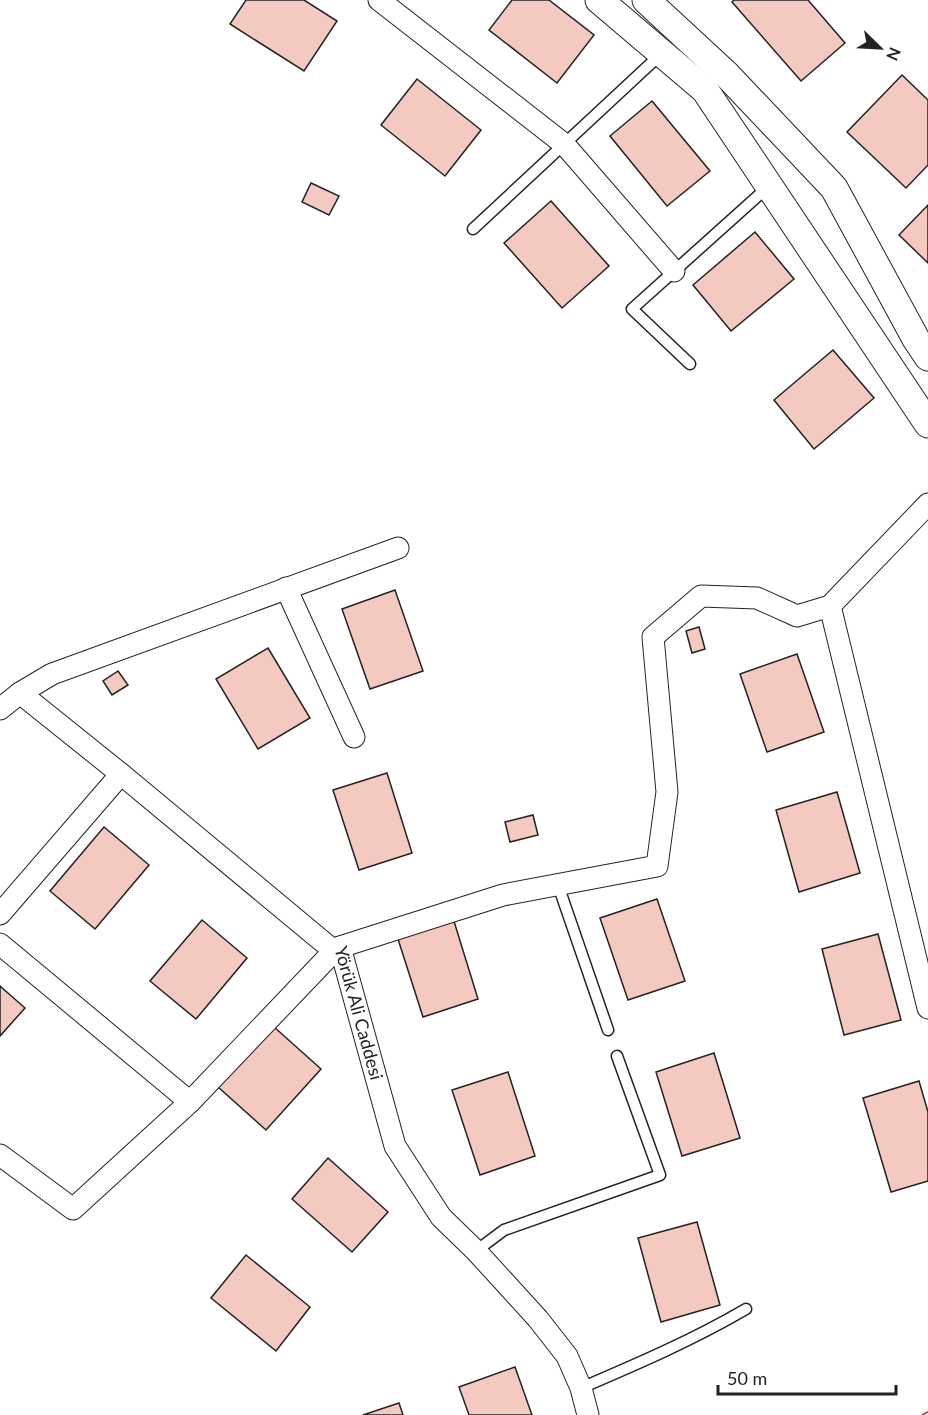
<svg xmlns="http://www.w3.org/2000/svg" width="928" height="1415" viewBox="0 0 928 1415" font-family="Lato,sans-serif">
	<style>
		.building { fill: #f3c9c0; stroke: #222; stroke-width: 1.5 }
		.lines { fill: none; stroke-linecap: round; stroke-linejoin: round }
		.service-casing { stroke: #222; stroke-width: 13 }
		.minor-casing { stroke: #222; stroke-width: 23 }
		.tertiary-casing { stroke: #222; stroke-width: 29 }
		.service { stroke: #fff; stroke-width: 10 }
		.minor { stroke: #fff; stroke-width: 21 }
		.tertiary { stroke: #fff; stroke-width: 27 }
		.power { stroke: #c62828; stroke-width: 1.5; stroke-dasharray: 21 4.5 3 4.5; stroke-linecap: butt }
		.labels { text-anchor: middle; stroke-width: 4.5; stroke-linejoin: round; paint-order: stroke }
		.street-label { font-size: 18px; fill: #222; stroke: #fff }
	</style>
	<rect width="100%" height="100%" fill="#fff"/>
	<g class="building">
		<path d="M246 0H304L337 21 304 71 230 24Z"/>
		<path d="M512 0H549L594 35 557 83 489 30Z"/>
		<path d="M734 0H808L845 43 801 81 732 2Z"/>
		<path d="M902 75 928 100V165L906 188 847 132Z"/>
		<path d="M417 79 481 130 445 176 381 125Z"/>
		<path d="M652 101 710 171 667 206 610 136Z"/>
		<path d="M311 183 339 196 329 215 302 202Z"/>
		<path d="M551 201 609 266 562 308 504 243Z"/>
		<path d="M928 205V263L899 235Z"/>
		<path d="M755 232 794 279 731 331 693 285Z"/>
		<path d="M833 350 874 398 814 449 774 400Z"/>
		<path d="M395 590 423 671 370 689 342 609Z"/>
		<path d="M699 627 705 649 692 653 686 631Z"/>
		<path d="M268 648 310 718 258 749 216 679Z"/>
		<path d="M797 654 824 732 767 752 740 674Z"/>
		<path d="M118 671 128 685 112 695 103 681Z"/>
		<path d="M387 773 412 853 359 870 333 790Z"/>
		<path d="M837 792 860 873 799 892 776 810Z"/>
		<path d="M533 815 538 835 510 842 505 822Z"/>
		<path d="M104 827 149 865 95 929 50 891Z"/>
		<path d="M657 899 685 981 628 1000 600 918Z"/>
		<path d="M453 918 478 999 423 1017 397 936Z"/>
		<path d="M202 920 247 958 196 1019 150 981Z"/>
		<path d="M878 934 901 1020 844 1035 822 949Z"/>
		<path d="M0 986 25 1008 0 1036Z"/>
		<path d="M273 1026 321 1069 266 1130 218 1087Z"/>
		<path d="M714 1053 740 1138 682 1156 656 1072Z"/>
		<path d="M508 1072 535 1156 480 1175 452 1090Z"/>
		<path d="M919 1081 928 1112V1181L891 1192 863 1098Z"/>
		<path d="M328 1158 388 1212 352 1252 292 1199Z"/>
		<path d="M697 1222 720 1305 661 1322 638 1238Z"/>
		<path d="M246 1255 310 1307 276 1351 211 1298Z"/>
		<path d="M515 1367 532 1415H469L459 1387Z"/>
		<path d="M399 1403 403 1415H363Z"/>
	</g>
	<g class="lines">
		<defs>
			<g id="service">
				<path d="M473 229 661 54"/>
				<path d="M690 364 632 309 769 186"/>
				<path d="M558 885 608 1030"/>
				<path d="M476 1251 504 1230 660 1175 617 1056"/>
				<path d="M581 1388C637 1364 693 1340 746 1309"/>
			</g>
			<g id="minor">
				<path d="M379 0 564 144 674 271"/>
				<path d="M286 588 354 737"/>
				<path d="M830 606 928 1008"/>
				<path d="M20 693 52 674 398 548"/>
				<path id="s1" d="M0 709 20 693 121 774 334 951 340 947 395 1146 441 1217 476 1251 508 1286 538 1319 567 1356 581 1388 588 1415"/>
				<path d="M0 914 121 774"/>
				<path d="M0 944 190 1102 73 1209 0 1155"/>
				<path d="M340 947 503 895 657 866 667 792 653 637 701 596 757 598 797 616 830 606 928 504"/>
				<path d="M190 1102 334 951"/>
			</g>
			<g id="tertiary">
				<path d="M599 0 705 90 928 424"/>
				<path d="M646 0 727 75 834 188 916 339 928 357"/>
			</g>
		</defs>
		<use href="#service" class="service-casing"/>
		<use href="#minor" class="minor-casing"/>
		<use href="#tertiary" class="tertiary-casing"/>
		<use href="#service" class="service"/>
		<use href="#minor" class="minor"/>
		<use href="#tertiary" class="tertiary"/>
		<path class="power" d="M922 1415 928 1412"/>
	</g>
	<g class="labels">
		<g class="street-label">
			<text dy="6" stroke="none"><textPath href="#s1" startOffset="508">Yörük Ali Caddesi</textPath></text>
		</g>
	</g>
	<g transform="translate(880 48) rotate(114)" stroke="#ffffff" stroke-width="4.5" paint-order="stroke">
	<path d="M0-4.5L10 22L0 15L-10 22Z" fill="#222222"/>
	<text y="-9" font-size="16" font-weight="bold" text-anchor="middle" fill="#222222">N</text>
	</g>
	<path d="M718 1385v9h178v-9" fill="none" stroke="#222222" stroke-width="3"/>
	<text x="727" y="1385" font-size="18" fill="#222222" stroke="#ffffff" stroke-width="4.5" paint-order="stroke">50 m</text>
</svg>
